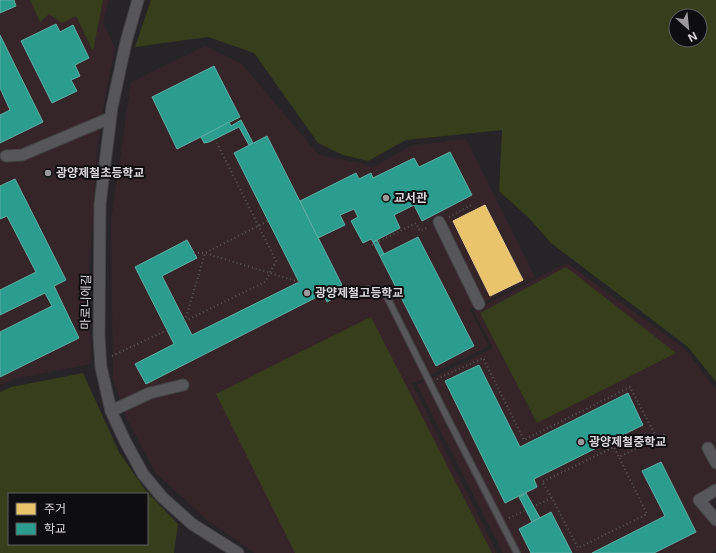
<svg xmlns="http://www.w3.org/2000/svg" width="716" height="553" viewBox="0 0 716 553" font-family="Inter,'Noto Sans KR',sans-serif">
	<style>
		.education { fill: #362528 }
		.green { fill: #363e1c; fill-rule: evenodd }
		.homes { fill: #e9c46a; stroke: #e4ca8c }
		.schools { fill: #2a9d8f; stroke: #5fafa6 }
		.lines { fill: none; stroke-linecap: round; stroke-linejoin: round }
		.lane-casing { stroke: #434245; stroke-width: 8 }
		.street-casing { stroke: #434245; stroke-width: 13 }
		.path { stroke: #595859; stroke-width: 2; stroke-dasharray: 1 3; stroke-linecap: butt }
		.lane { stroke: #575658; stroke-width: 5.5 }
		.street { stroke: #575658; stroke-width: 11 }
		.poi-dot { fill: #9b999d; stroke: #0e0d0f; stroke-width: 1.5 }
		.labels { text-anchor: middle; stroke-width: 4; stroke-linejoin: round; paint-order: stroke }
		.poi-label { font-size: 12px; font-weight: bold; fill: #dad8dc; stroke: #0e0d0f; text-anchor: start }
		.street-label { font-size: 12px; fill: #dad8dc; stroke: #0e0d0f }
	</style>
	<rect width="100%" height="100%" fill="#262427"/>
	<g class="education">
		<path d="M0 0H109L103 22 115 48 106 92 98 145 94 200 89 269 91 364 13 379 0 385Z"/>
		<path d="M205 46 242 64 319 155 361 163 372 168 410 146 466 139 535 277 470 309 489 346 412 384 497 553H255L208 521 156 473 127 419 113 379 111 220 131 82Z"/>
		<path d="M567 263 685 349 716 390V494L709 498 716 510V549L712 553H503L417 385 493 348 473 311Z"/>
	</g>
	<g class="green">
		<path d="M30 0H103L93 51 76 16 62 23 49 14 40 22Z"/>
		<path d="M151 0H716V382L688 347 551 243 529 218 499 191 502 130 406 140 368 161 343 155 318 143 254 53 208 37 135 47ZM676 16H700V40H676Z"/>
		<path d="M566 267 676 353 537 423 480 313Z"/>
		<path d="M371 317 492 553H295L216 394Z"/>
		<path d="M83 373 119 452 146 491 178 524 174 553H0V392L11 387ZM9 494H147V544H9Z"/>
	</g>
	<path class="homes" d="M485 205 523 280 490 296 453 221Z"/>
	<g class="schools">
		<path d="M0 0H14L16 6 0 13Z"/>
		<path d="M56 24 60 32 73 25 89 58 75 65 80 76 71 80 77 91 52 103 21 41Z"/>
		<path d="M0 35 43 122 0 143V115L10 110 0 88Z"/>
		<path d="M214 66 240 117 177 149 152 97Z"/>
		<path d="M241 120 253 143 249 145 239 127 209 142 204 143 201 137 229 122 231 126Z"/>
		<path d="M267 136 342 285 338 287 341 294 327 302 323 294 146 384 135 364 174 344 135 267 187 240 197 258 162 276 192 335 299 282 234 153Z"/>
		<path d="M450 152 472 195 422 221 414 205 394 215 400 228 373 242 371 239 363 243 351 221 358 217 354 209 340 215 345 225 318 238 300 201 356 173 359 179 371 173 373 178 414 158 419 167Z"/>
		<path d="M15 179 66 280 54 286 79 338 0 377V332L52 306 45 293 0 315V290L36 272 7 216 0 219V186Z"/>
		<path d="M418 237 474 346 436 366 380 256Z"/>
		<path d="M377 240 384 254 380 256 373 242Z"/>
		<path d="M479 365 520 447 628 393 643 425 534 479 537 487 505 503 445 381Z"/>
		<path d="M661 462 696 532 654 553H592L665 516 642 471Z"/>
		<path d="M526 493 540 518 532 522 519 497Z"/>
		<path d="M551 512 572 553H531L519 529Z"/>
	</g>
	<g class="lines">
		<defs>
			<path id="lane" d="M369 289H383L446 415 517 553"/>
			<g id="street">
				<path d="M138 0 126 42 112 107 100 204 99 337 101 367 111 411 125 441 143 474 162 497 192 524 238 553"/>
				<path d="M6 156 22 155 110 118"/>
				<path d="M439 222 479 304"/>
				<path d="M111 411 150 393 183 385"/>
				<path d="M708 448 716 463"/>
				<path d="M716 490 699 500 716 520"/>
			</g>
		</defs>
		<use href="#lane" class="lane-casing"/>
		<use href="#street" class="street-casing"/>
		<g class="path">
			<path d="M449 217 471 205"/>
			<path d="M372 245 416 223 420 231 429 227"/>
			<path d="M194 253H205L299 282"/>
			<path d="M185 321 265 282 276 261 217 143"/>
			<path d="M185 321 205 253 268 221"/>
			<path d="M112 356 167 330"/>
			<path d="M437 379 483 358 524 440 630 387 657 438"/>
			<path d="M552 498 542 482 614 447 619 457"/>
			<path d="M536 505 552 498 578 548 647 514 619 457 665 434"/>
			<path d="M509 518 524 511"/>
		</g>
		<use href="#lane" class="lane"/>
		<use href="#street" class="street"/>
	</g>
	<g class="poi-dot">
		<circle cx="48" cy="173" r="4"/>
		<circle cx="386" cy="198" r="4"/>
		<circle cx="307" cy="293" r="4"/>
		<circle cx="581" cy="442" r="4"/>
	</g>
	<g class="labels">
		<g class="poi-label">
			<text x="56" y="177">광양제철초등학교</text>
			<text x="394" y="202">교서관</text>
			<text x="315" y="297">광양제철고등학교</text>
			<text x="589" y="446">광양제철중학교</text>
		</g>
		<g class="street-label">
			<text transform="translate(86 302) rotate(-89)" y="4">마로니에길</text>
		</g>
	</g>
	<rect x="8" y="493" width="140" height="52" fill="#0e0d0f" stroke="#605e61"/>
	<rect x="16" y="503" width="20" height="12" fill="#e9c46a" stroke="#605e61"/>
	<text x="44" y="513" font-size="12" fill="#dad8dc">주거</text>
	<rect x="16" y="523" width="20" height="12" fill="#2a9d8f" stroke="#605e61"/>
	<text x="44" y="533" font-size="12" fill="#dad8dc">학교</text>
	<g transform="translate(688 28) rotate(153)"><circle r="19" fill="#0e0d0f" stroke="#605e61"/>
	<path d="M0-3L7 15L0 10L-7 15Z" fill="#9b999d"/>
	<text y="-6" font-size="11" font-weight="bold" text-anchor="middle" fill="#dad8dc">N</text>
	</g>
</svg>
